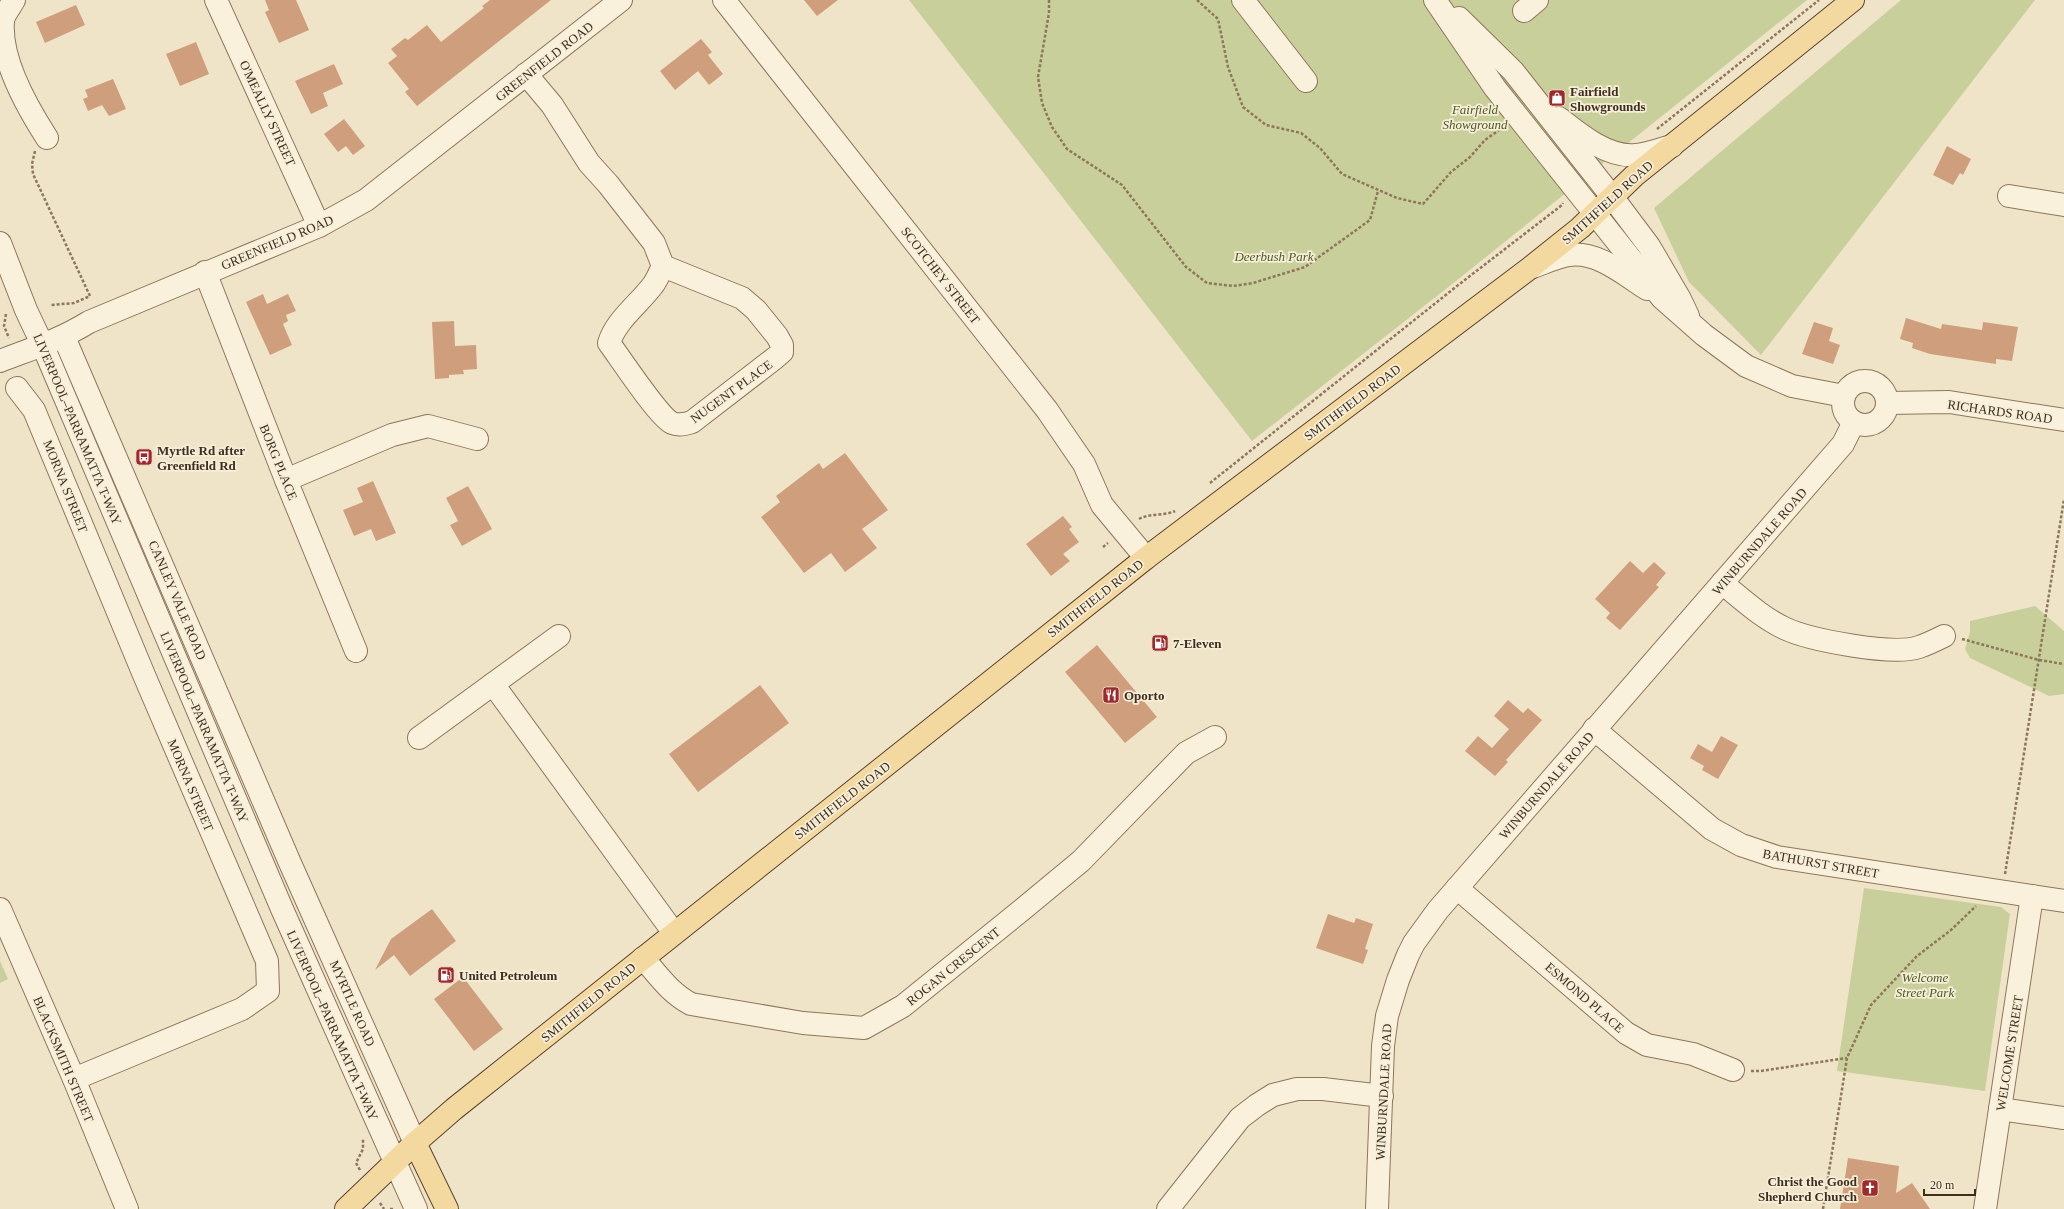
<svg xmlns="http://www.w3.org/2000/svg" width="2064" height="1209" viewBox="0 0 2064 1209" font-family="'Times New Roman',serif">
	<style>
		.green { fill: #c9cf9b }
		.building { fill: #cf9f7d }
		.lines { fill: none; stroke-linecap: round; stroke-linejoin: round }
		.minor-casing { stroke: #8d765c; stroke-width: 24 }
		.major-casing { stroke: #5b4430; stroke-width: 24 }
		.path { stroke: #8d765c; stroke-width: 2.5; stroke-dasharray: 3 2; stroke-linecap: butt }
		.minor { stroke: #faf1dc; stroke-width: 22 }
		.major { stroke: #f3d9a0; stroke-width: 22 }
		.labels { text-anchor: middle; stroke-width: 3.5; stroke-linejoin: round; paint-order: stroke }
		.street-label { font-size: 13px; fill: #3d2e20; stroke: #f7eed8 }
		.poi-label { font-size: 13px; font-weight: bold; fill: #3d2e20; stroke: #f7eed8; text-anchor: start }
		.park-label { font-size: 13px; font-style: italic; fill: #4d5a26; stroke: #f7eed8 }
	</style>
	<rect width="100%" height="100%" fill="#f0e4c8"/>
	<g class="green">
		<path d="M909 0H1807L1456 281 1252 441Z"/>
		<path d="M1901 0H2035L1761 355 1689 282 1654 208Z"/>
		<path d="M2035 606 2064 631V694L2049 696 1970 658 1965 649 1970 632V621Z"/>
		<path d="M1864 888 2001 907 2010 914 1985 1091 1837 1071Z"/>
		<path d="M0 961 8 979 0 983Z"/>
	</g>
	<g class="building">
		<path d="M265 0H296L309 30 279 43 265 12 269 10Z"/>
		<path d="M490 0H551L417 106 405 92 409 89 388 63 397 56 391 49 405 38 408 40 427 25 441 42 484 8 482 6Z"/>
		<path d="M804 0H838L817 16Z"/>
		<path d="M76 5 85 25 45 43 36 22Z"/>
		<path d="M701 39 712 52 708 55 723 74 709 85 698 71 675 90 660 71Z"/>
		<path d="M196 42 209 74 180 86 166 54Z"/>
		<path d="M334 64 343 84 323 93 328 106 311 114 295 81Z"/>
		<path d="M113 79 126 109 109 116 102 105 88 111 83 99 88 97 85 90Z"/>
		<path d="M344 119 365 146 353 155 346 146 338 152 324 134Z"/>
		<path d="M1947 146 1971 159 1963 175 1960 173 1953 185 1933 175Z"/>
		<path d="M263 294 267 304 288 294 296 311 286 315 288 321 283 324 292 345 270 355 246 302Z"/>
		<path d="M1906 318 1941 329 1942 324 1982 330 1983 322 2018 327 2012 361 1996 359V364L1930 354 1912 348 1913 343 1900 339Z"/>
		<path d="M454 321 455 346 476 345 477 369 463 370 464 374 449 375V378L435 379 432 322Z"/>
		<path d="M1814 322 1833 328 1829 341 1840 345 1833 364 1802 354Z"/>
		<path d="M845 453 888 510 862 529 877 548 845 572 831 553 804 573 761 517 780 502 776 496 819 463 823 469Z"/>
		<path d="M373 481 396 533 376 541 371 529 354 536 343 510 363 502 357 488Z"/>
		<path d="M468 486 492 529 462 546 450 525 458 521 446 498Z"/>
		<path d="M1063 516 1072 527 1069 529 1079 542 1063 554 1070 561 1051 576 1026 544Z"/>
		<path d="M1630 561 1643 573 1654 562 1666 573 1656 585 1659 587 1620 630 1606 618 1610 613 1595 599Z"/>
		<path d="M1097 645 1157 717 1125 743 1065 672Z"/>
		<path d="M760 685 789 723 698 792 669 754Z"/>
		<path d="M1508 700 1523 713 1528 708 1542 720 1506 760 1508 762 1495 776 1465 751 1478 736 1492 748 1509 729 1494 716Z"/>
		<path d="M1721 736 1738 745 1718 779 1702 770 1704 766 1690 758 1698 744 1712 752Z"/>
		<path d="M432 909 456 941 410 976 394 955 375 970 391 939Z"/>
		<path d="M1328 914 1354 923 1356 918 1373 924 1365 949 1368 950 1363 964 1316 948Z"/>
		<path d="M463 977 503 1029 474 1051 434 999Z"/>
		<path d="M1848 1158 1899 1166 1896 1193 1912 1183 1930 1209H1840Z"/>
	</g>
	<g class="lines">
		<defs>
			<g id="minor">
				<path d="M14 0C11 6 3 15 3 22 0 59 27 107 47 138"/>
				<path d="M216 0 319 226"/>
				<path d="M724 0 1047 410 1084 464 1102 505 1146 558"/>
				<path d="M1243 0 1306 81"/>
				<path d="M1435 0 1495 88 1662 298 1704 335 1746 366 1792 386 1844 396"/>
				<path d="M1524 11 1537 0"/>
				<path d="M1459 18 1513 71 1613 198 1649 246 1680 299 1688 316"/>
				<path d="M526 74 552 105 589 163 608 184 654 243 663 266C660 272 657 280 653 285 639 304 616 320 609 343 621 359 658 416 672 423 679 426 685 424 692 422L775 358 782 352V345L777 336 756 310 742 298 663 266"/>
				<path d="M1559 118C1579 134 1608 158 1636 155 1648 154 1660 149 1672 146"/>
				<path d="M2009 196 2064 205"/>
				<path d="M0 243 26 310 43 346 282 909 416 1209"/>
				<path d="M1533 267C1544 263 1557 257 1569 255 1598 251 1625 275 1647 289"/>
				<path d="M205 272 286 480 356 651"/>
				<path d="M64 337 290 863 415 1143"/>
				<path d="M0 361C31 349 60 340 89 322L319 226 366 200 621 0"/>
				<circle cx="1865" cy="403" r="22"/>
				<path d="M17 388 34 410 144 675 267 961 268 991 242 1009 74 1079"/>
				<path d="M1888 403 1949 402 2064 420"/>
				<path d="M286 480 392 435 428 426 477 439"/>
				<path d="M1722 583C1742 599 1761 617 1784 628 1809 640 1893 656 1919 647 1928 644 1936 640 1944 636"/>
				<path d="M493 684 674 933"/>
				<path d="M1594 729 1712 829 1741 845 1777 857 2064 901"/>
				<path d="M419 738 559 636"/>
				<path d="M1457 888 1626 1033 1647 1045 1693 1054 1733 1070"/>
				<path d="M0 909 74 1079 127 1209"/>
				<path d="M643 958C658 975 670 993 691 1004L803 1023 864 1028 903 1006 1023 909 1081 861 1186 753 1215 737"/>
				<path d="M2000 1109 2064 1118"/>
				<path d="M1168 1209 1240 1118 1257 1105 1273 1095 1297 1089H1323L1382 1096"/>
				<path d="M1377 1209 1383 1046 1387 1016 1398 980 1408 955 1414 943 1438 910 1843 444 1854 422"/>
				<path d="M1985 1209 2032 896"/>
			</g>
			<g id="major">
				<path d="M415 1143 447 1209"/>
				<path d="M346 1209 415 1143 454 1109 1146 558 1530 268 1580 228 1634 176 1853 0"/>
			</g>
		</defs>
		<use href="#minor" class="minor-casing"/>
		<use href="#major" class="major-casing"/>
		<g class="path">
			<path d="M1049 0V13L1038 77 1042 103 1052 127 1067 149 1122 185 1186 267 1207 283 1233 286 1253 283 1305 267 1370 220 1378 191"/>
			<path d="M1197 0 1218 19 1228 67 1243 107 1266 125 1301 133 1320 148 1342 174 1397 198 1423 204 1451 172 1470 157 1485 140 1502 128"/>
			<path d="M1657 129 1819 0"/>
			<path d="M35 151 32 164 33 174 90 296 74 303 51 305"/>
			<path d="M6 314 4 326 9 338"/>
			<path d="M1210 483 1457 286 1562 205 1563 203"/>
			<path d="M1139 519C1149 513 1164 516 1175 511"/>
			<path d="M1103 547 1108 543"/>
			<path d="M1962 639 2039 660 2064 664"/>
			<path d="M2005 874 2064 499"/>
			<path d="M1751 1071H1761L1847 1058"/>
			<path d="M360 1170 356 1163 363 1149V1139"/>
			<path d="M380 1203 384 1209"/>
			<path d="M390 1209H393"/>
			<path d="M1823 1209 1847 1058 1871 1005 1917 956 1951 930 1976 906"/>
		</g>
		<use href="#minor" class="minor"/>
		<use href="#major" class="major"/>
	</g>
	<defs>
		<symbol id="shop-square" viewBox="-11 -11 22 22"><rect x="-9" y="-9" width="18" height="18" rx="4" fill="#9e2a2b" stroke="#f7eed8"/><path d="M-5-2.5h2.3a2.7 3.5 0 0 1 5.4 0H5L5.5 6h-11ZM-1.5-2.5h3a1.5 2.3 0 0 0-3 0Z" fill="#fff"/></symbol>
		<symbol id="bus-square" viewBox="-11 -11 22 22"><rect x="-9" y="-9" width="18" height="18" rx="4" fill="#9e2a2b" stroke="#f7eed8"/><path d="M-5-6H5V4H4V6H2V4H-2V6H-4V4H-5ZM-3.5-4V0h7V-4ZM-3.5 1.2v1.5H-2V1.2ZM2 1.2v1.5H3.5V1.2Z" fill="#fff"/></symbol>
		<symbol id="fuel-square" viewBox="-11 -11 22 22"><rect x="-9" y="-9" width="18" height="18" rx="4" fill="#9e2a2b" stroke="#f7eed8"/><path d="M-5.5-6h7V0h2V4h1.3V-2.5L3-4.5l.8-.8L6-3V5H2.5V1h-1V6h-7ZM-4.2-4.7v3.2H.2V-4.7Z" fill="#fff"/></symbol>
		<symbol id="restaurant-square" viewBox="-11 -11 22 22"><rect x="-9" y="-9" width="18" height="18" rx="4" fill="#9e2a2b" stroke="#f7eed8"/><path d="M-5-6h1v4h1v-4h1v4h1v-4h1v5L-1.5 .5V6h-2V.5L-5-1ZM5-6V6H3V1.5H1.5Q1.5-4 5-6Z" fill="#fff"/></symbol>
		<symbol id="church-square" viewBox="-11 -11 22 22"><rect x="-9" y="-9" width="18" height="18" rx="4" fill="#9e2a2b" stroke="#f7eed8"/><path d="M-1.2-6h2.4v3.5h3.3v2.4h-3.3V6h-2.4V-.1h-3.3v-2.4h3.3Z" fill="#fff"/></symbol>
	</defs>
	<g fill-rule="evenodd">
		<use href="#shop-square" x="1547" y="88" width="20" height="20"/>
		<use href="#bus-square" x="134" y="447" width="20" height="20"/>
		<use href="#fuel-square" x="1150" y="633" width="20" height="20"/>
		<use href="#restaurant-square" x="1101" y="685" width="20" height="20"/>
		<use href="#fuel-square" x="436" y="965" width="20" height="20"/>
		<use href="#church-square" x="1860" y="1178" width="20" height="20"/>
	</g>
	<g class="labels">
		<g class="street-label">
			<text transform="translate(544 61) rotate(-38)" y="5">GREENFIELD ROAD</text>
			<text transform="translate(268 113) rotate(65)" y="5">O'MEALLY STREET</text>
			<text transform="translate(1607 202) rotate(-42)" y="5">SMITHFIELD ROAD</text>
			<text transform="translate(277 242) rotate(-23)" y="5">GREENFIELD ROAD</text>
			<text transform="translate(941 275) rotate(52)" y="5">SCOTCHEY STREET</text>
			<text transform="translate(731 391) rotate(-36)" y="5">NUGENT PLACE</text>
			<text transform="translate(1352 402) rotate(-37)" y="5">SMITHFIELD ROAD</text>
			<text transform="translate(2000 411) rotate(8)" y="5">RICHARDS ROAD</text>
			<text transform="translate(78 429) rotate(67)" y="5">LIVERPOOL–PARRAMATTA T-WAY</text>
			<text transform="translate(279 462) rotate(68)" y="5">BORG PLACE</text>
			<text transform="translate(66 486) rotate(68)" y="5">MORNA STREET</text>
			<text transform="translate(1759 541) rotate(-49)" y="5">WINBURNDALE ROAD</text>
			<text transform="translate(1095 598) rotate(-38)" y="5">SMITHFIELD ROAD</text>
			<text transform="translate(178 600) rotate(67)" y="5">CANLEY VALE ROAD</text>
			<text transform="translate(205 727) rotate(67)" y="5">LIVERPOOL–PARRAMATTA T-WAY</text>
			<text transform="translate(191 785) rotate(67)" y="5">MORNA STREET</text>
			<text transform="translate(1546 785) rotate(-49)" y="5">WINBURNDALE ROAD</text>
			<text transform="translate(842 800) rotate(-38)" y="5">SMITHFIELD ROAD</text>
			<text transform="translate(1821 863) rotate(10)" y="5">BATHURST STREET</text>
			<text transform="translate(953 966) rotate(-39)" y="5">ROGAN CRESCENT</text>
			<text transform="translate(1585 997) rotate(41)" y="5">ESMOND PLACE</text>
			<text transform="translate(588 1002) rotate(-39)" y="5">SMITHFIELD ROAD</text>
			<text transform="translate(353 1003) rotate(66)" y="5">MYRTLE ROAD</text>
			<text transform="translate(333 1025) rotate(66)" y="5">LIVERPOOL–PARRAMATTA T-WAY</text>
			<text transform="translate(2009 1053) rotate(-81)" y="5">WELCOME STREET</text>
			<text transform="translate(64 1059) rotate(67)" y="5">BLACKSMITH STREET</text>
			<text transform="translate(1383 1092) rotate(-87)" y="5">WINBURNDALE ROAD</text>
		</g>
		<g class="poi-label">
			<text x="1570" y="96">Fairfield<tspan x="1570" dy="15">Showgrounds</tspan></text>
			<text x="157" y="455">Myrtle Rd after<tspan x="157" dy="15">Greenfield Rd</tspan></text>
			<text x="1173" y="648">7-Eleven</text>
			<text x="1124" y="700">Oporto</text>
			<text x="459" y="980">United Petroleum</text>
			<text x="1857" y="1186" text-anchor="end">Christ the Good<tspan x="1857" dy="15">Shepherd Church</tspan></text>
		</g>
		<g class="park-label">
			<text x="1475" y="114">Fairfield<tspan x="1475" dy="15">Showground</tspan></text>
			<text x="1274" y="261">Deerbush Park</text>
			<text x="1925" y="982">Welcome<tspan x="1925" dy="15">Street Park</tspan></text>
		</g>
	</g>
	<path d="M1924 1189v6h51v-6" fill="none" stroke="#3d2e20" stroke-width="2"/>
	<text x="1930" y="1189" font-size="12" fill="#3d2e20" stroke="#f7eed8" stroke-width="3" paint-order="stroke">20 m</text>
</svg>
